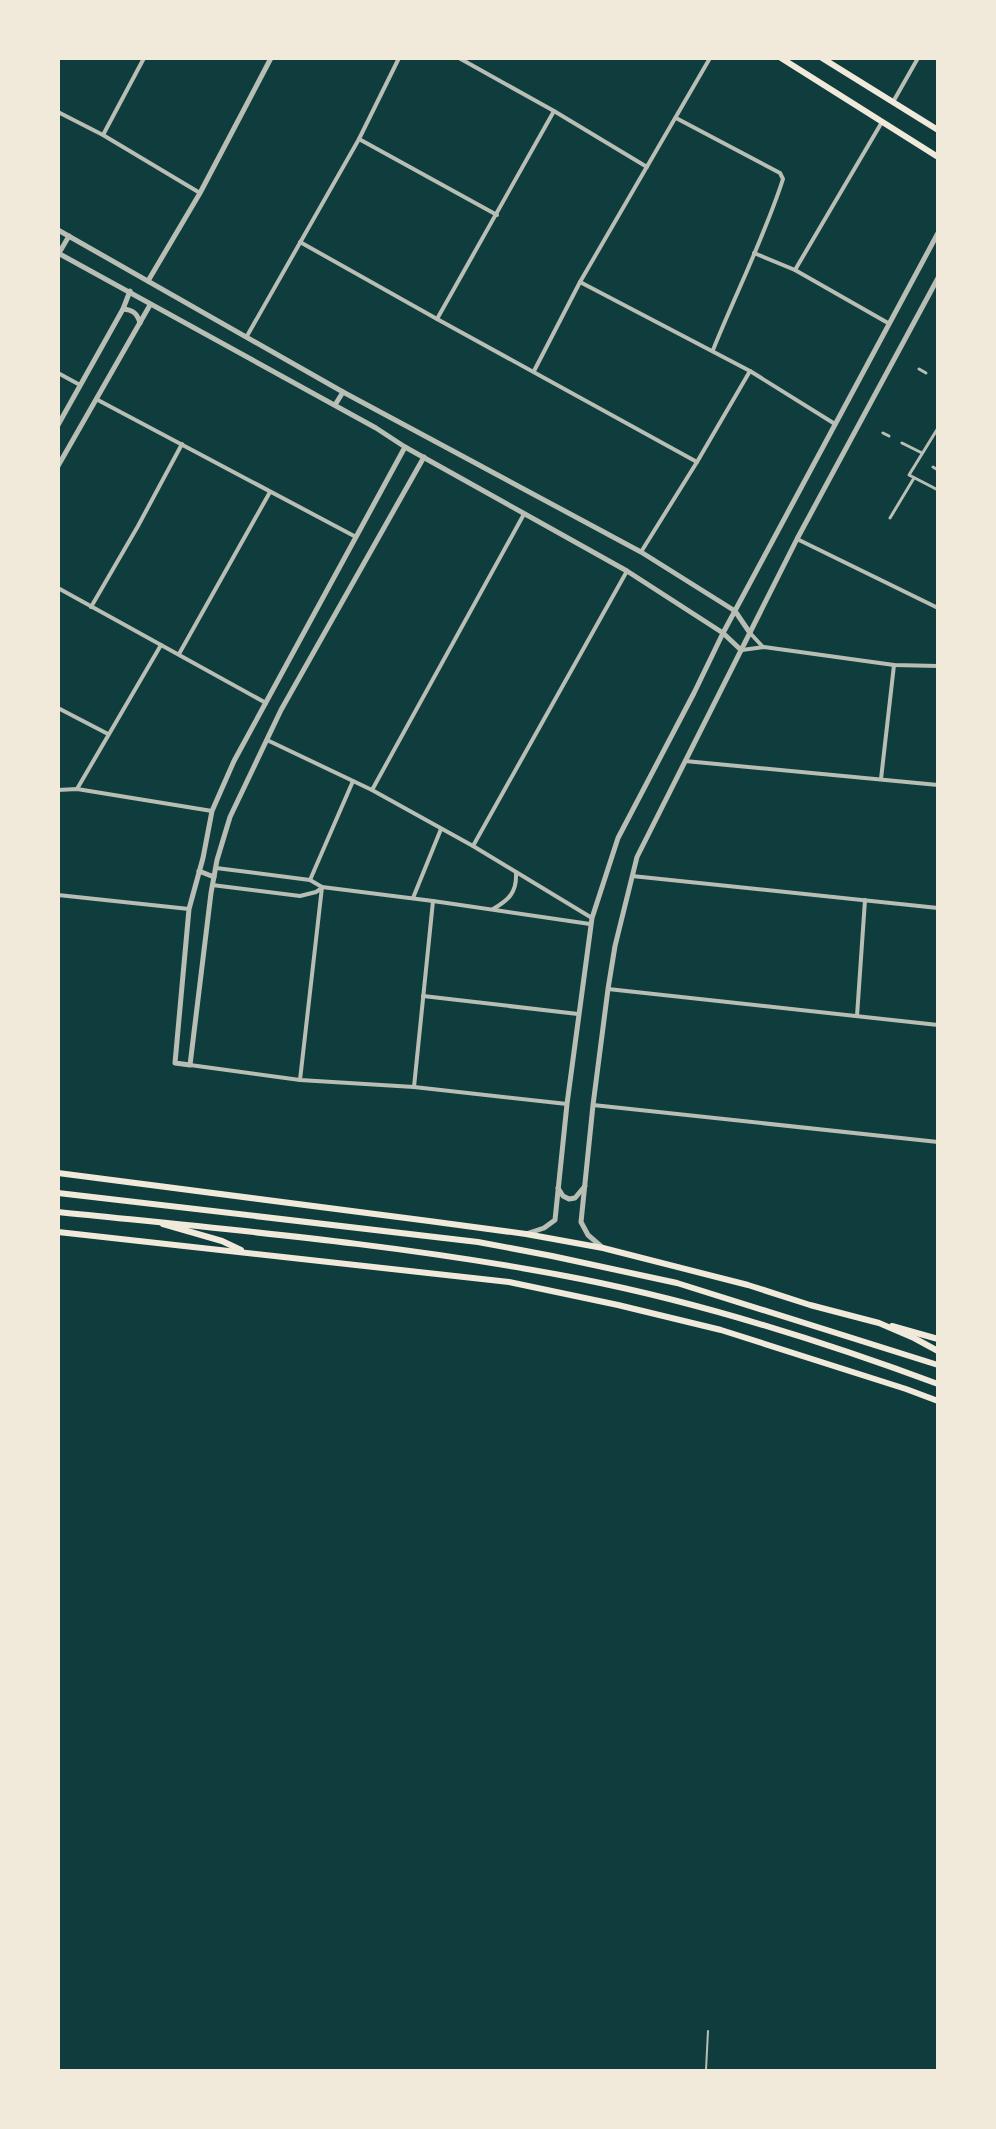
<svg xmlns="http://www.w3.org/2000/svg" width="996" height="2129" viewBox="0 0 996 2129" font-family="Inter,sans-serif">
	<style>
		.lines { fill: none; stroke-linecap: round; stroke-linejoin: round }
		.service { stroke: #b8beb3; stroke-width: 2 }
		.pedestrian { stroke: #b8beb3; stroke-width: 3 }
		.minor { stroke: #b8beb3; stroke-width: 4 }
		.tertiary { stroke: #b8beb3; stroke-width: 5 }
		.secondary { stroke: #f1e9da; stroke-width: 6 }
		.primary { stroke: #f1e9da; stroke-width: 6 }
	</style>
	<rect width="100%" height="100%" fill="#0f3d3e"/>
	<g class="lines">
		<path class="service" d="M706 2070 708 2031"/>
		<g class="pedestrian">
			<path d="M919 369 926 373"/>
			<path d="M938 428 909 475 938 490"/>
			<path d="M883 433 889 436"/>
			<path d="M902 443 922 453"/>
			<path d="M933 467 938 470"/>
			<path d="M890 518 914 478"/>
		</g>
		<g class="minor">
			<path d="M459 58 554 111 647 167"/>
			<path d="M893 102 918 58"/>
			<path d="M58 112 103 135 200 193"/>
			<path d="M676 118 780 173 783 179C764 238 736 293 713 350"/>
			<path d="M103 135 144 58"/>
			<path d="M359 139 497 215"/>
			<path d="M300 242 437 319 697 462"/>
			<path d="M754 253 795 270 888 323"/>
			<path d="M795 270 882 122"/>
			<path d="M580 282 750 371 835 424"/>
			<path d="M437 319 554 111"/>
			<path d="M247 336 359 139 399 58"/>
			<path d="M534 371 580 282 710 58"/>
			<path d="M58 373 80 385"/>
			<path d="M96 399 356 537"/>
			<path d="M797 539 938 608"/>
			<path d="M641 552 697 462 750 371"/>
			<path d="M58 588 266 703"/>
			<path d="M91 607 138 526 182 444"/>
			<path d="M750 633 763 647"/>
			<path d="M742 650 764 647 894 665 938 666"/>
			<path d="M179 654 270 492"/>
			<path d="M58 708 108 734"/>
			<path d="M267 740 372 790 473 846 592 918"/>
			<path d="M685 761 938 785"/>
			<path d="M881 779 894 665"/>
			<path d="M77 789 161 645"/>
			<path d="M58 790 77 789 212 811"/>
			<path d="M372 790 524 514"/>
			<path d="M473 846 627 571"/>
			<path d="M216 868 310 880 322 887 433 901 590 924"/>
			<path d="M632 876 938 908"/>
			<path d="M310 880 353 781"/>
			<path d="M212 885 300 896 316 892 322 888"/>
			<path d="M58 895 189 909"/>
			<path d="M413 898 441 829"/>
			<path d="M493 909C509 900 517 892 516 873"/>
			<path d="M608 989 938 1025"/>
			<path d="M423 996 578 1014"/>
			<path d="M857 1016 865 900"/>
			<path d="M190 1065 300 1080 414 1087 567 1104"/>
			<path d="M300 1080 322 887"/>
			<path d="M414 1087 433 901"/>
			<path d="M593 1105 938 1142"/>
		</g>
		<g class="tertiary">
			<path d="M58 230 343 392 641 552 735 611 750 633"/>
			<path d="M58 253 376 428 405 447 627 571 723 633 741 650"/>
			<path d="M59 253 69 236"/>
			<path d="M148 281 200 193 271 58"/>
			<path d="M123 309C133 310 137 313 140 323"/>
			<path d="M335 405 343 392"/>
			<path d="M58 425 123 309 130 291"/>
			<path d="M405 447 234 761 212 811 203 858 189 909 175 1063 190 1065 211 893 217 860 230 817 281 710 424 457"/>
			<path d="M58 466 150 305"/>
			<path d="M199 871 214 877"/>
			<path d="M558 1188 563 1196 569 1199 575 1198 585 1186"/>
			<path d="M526 1234 544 1228 555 1220 567 1104 592 918 618 838 694 693 723 633 938 233"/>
			<path d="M603 1248 588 1235 581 1222 593 1105 608 989 615 946 637 857 797 539 938 278"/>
		</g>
		<g class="secondary">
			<path d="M58 1173 429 1221 526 1234 603 1248 748 1285 810 1305 879 1323 914 1338 938 1351"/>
			<path d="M163 1224 222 1241 241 1250"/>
			<path d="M58 1232 509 1282 618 1305 721 1330 906 1389 938 1401"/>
			<path d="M892 1326 938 1339"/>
		</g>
		<g class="primary">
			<path d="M781 58 938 157"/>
			<path d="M822 58 938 130"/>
			<path d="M58 1193 478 1242 552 1256 677 1283 938 1365"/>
			<path d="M58 1212C233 1230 409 1245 581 1279 702 1303 822 1341 938 1384"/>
		</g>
	</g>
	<rect width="996" height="2129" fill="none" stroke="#f1e9da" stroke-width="120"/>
</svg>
